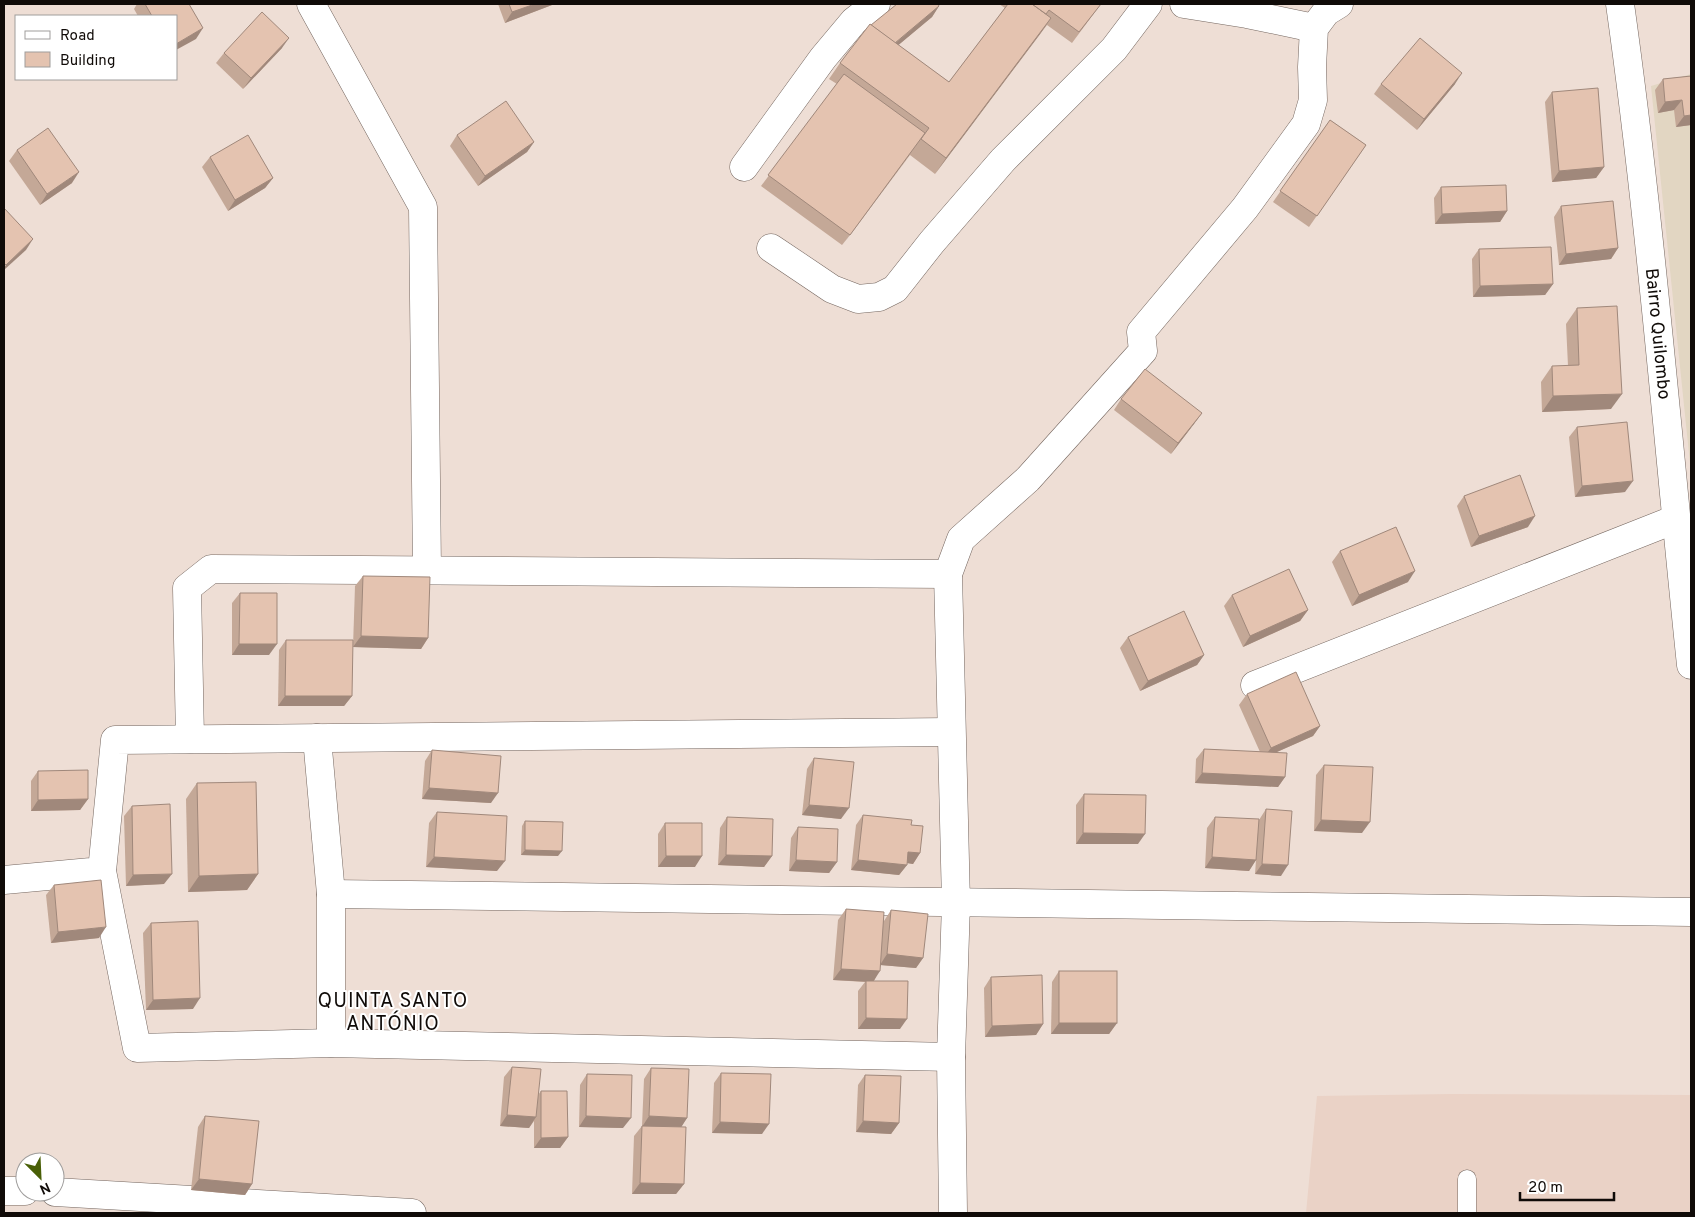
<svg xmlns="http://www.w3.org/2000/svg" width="1695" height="1217" viewBox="0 0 1695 1217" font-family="Overpass,sans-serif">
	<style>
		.built { fill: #ead2c6 }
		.education { fill: #e2d6c2 }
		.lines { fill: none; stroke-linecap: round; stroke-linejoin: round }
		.service-casing { stroke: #74665f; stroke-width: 19 }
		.minor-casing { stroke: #74665f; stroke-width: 29 }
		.tertiary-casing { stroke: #74665f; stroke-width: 29 }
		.service { stroke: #fff; stroke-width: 18 }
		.minor { stroke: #fff; stroke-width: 28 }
		.tertiary { stroke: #fff; stroke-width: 28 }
		.wall { fill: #c4a897 }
		.shaded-wall { fill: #a0887b }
		.building { fill: #e4c3b0; stroke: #a0887b }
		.labels { text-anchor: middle; stroke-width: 4; stroke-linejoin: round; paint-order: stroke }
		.street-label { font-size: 18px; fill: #100b08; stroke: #fff }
		.quarter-label { font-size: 20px; letter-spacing: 1px; fill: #100b08; stroke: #fff }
	</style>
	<rect width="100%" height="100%" fill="#eeded5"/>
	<path class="built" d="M1450 1094 1691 1095V1213H1306L1317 1096Z"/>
	<path class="education" d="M1691 74V473L1651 86Z"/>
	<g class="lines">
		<defs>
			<path id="service" d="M1467 1213V1179"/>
			<g id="minor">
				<path d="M311 4 423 207 427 570"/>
				<path d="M1184 4 1247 14 1314 28"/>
				<path d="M744 167 823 58 854 21 876 4"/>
				<path d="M771 248 832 289 858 299 879 297 895 289 932 242 1003 160 1114 49 1148 4"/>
				<path d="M1255 685 1676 519"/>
				<path d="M317 738 331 894"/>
				<path d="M190 739 187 588 211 569 948 574"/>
				<path d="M102 871 137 1048 331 1043 951 1057"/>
				<path d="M4 880 102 871 115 740 951 732"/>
				<path d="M331 1043V894L1691 912"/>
				<path d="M4 1191H25"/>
				<path d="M55 1192 412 1213"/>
				<path d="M953 1213 951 1057 956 903 948 574 961 539 1028 479 1143 351 1141 332 1245 208 1306 124 1313 100 1312 67 1314 28 1326 12 1339 4"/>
			</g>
			<g id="tertiary">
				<path id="s1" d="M1620 4C1651 224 1668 445 1691 665"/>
			</g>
		</defs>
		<use href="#service" class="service-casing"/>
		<use href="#minor" class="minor-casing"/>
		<use href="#tertiary" class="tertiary-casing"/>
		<use href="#service" class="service"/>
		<use href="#minor" class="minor"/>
		<use href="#tertiary" class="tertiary"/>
	</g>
	<g class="wall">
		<path d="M137 4H189L196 39 176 16H138L134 9Z"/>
		<path d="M498 4H553L552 5 505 23Z"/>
		<path d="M999 4H1101L1072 43 1047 25 935 174 910 155 842 245 761 186 837 84 829 79 840 63 871 25 939 6 932 17 898 45 949 82 1005 8Z"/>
		<path d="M282 48 243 89 216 63 224 53Z"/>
		<path d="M1691 76V125L1676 127 1674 110 1658 113 1655 90 1663 79Z"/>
		<path d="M1381 84H1455L1417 130 1374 94Z"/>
		<path d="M1552 92 1604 167 1596 178 1552 182 1545 102Z"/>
		<path d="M1330 120 1366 145 1309 227 1273 202Z"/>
		<path d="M457 135 534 142 527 152 478 186 450 146Z"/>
		<path d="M17 150 72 183 40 205 9 161Z"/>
		<path d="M210 157 273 178 265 188 228 211 202 167Z"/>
		<path d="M1441 187 1507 211 1500 222 1435 224 1434 198Z"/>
		<path d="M1561 206 1618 248 1611 259 1559 265 1554 217Z"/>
		<path d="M1479 249 1553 284 1545 295 1473 297 1472 259Z"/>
		<path d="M1577 308 1611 409 1542 412 1541 382 1552 366H1568L1566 324Z"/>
		<path d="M1121 399 1202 413 1171 454 1114 410Z"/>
		<path d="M1577 427 1625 492 1575 497 1569 437Z"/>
		<path d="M1464 496 1528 527 1471 547 1457 506Z"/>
		<path d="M1340 551 1408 582 1352 606 1332 562Z"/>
		<path d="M363 576 428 638 421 649 353 647 355 586Z"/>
		<path d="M240 593 269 655H232V603Z"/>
		<path d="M1232 595 1308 610 1300 621 1243 647 1224 606Z"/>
		<path d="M1128 637 1204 655 1197 665 1140 691 1120 648Z"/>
		<path d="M286 640 352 696 344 706H278L279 650Z"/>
		<path d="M1247 694 1320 726 1313 736 1277 752 1285 777 1278 787 1195 783 1196 759 1204 749 1260 752 1239 705Z"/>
		<path d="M432 750 491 803 422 799 425 761Z"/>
		<path d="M814 758 841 819 802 815 807 769Z"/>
		<path d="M1324 765 1362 833 1314 831 1316 775Z"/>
		<path d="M38 771 88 799 80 810 31 811V781Z"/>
		<path d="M197 783 258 874 247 890 188 892 186 799Z"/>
		<path d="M1084 794 1138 844H1076V805Z"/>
		<path d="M132 806 164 884 126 886 124 816Z"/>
		<path d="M1266 809 1281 876 1255 874 1256 860 1249 871 1205 868 1207 828 1215 817 1259 820Z"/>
		<path d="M437 812 497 871 426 867 429 823Z"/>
		<path d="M863 815 911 825 920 853 913 864 907 863V865L899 875 851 870 856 825Z"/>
		<path d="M727 817 772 856 764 867 718 865 720 828Z"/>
		<path d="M525 821 558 856 521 855 522 826Z"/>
		<path d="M665 823 695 867H658V834Z"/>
		<path d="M798 827 837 862 829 873 789 871 791 838Z"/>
		<path d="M54 885 99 938 51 943 46 895Z"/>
		<path d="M846 909 884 921 891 910 923 958 916 968 881 965 874 981 900 1029H858V991L865 982 833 980 838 920Z"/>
		<path d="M151 923 193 1009 146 1010 143 933Z"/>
		<path d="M1059 971 1117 1023 1109 1034H1051L1052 982Z"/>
		<path d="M991 977 1043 1024 1036 1035 985 1037 984 988Z"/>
		<path d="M512 1067 538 1095 541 1091 568 1137 560 1148H534V1121L529 1128 500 1126 504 1077Z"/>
		<path d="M651 1068 687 1118 681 1127 684 1184 676 1194H632L634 1136 642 1126 644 1079Z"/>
		<path d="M721 1073 762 1134 712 1133 714 1083Z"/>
		<path d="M587 1074 623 1128 579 1127 580 1085Z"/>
		<path d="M865 1075 899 1123 891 1134 856 1132 858 1085Z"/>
		<path d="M205 1116 252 1184 245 1195 191 1190 198 1127Z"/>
	</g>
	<g class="shaded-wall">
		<path d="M535 4H553L552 5 505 23 512 12Z"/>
		<path d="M939 6 932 17 883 58 891 47Z"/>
		<path d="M1051 18 1040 34 935 174 946 158Z"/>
		<path d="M203 28 196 39 176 50V44Z"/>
		<path d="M289 38 282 48 243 89 251 78Z"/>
		<path d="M1462 73 1455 84 1417 130 1424 119Z"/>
		<path d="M1682 100 1674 110 1658 113 1665 102Z"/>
		<path d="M1691 115V125L1676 127 1684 116Z"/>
		<path d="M534 142 527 152 478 186 485 176Z"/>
		<path d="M910 155 842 245 850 235Z"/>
		<path d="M1604 167 1596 178 1552 182 1559 171Z"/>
		<path d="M79 172 72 183 40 205 47 194Z"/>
		<path d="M273 178 265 188 228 211 235 200Z"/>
		<path d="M1507 211 1500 222 1435 224 1442 214Z"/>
		<path d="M33 239 26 250 4 270V267L6 265Z"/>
		<path d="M1618 248 1611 259 1559 265 1566 254Z"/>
		<path d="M1553 284 1545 295 1473 297 1480 286Z"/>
		<path d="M1622 394 1611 409 1542 412 1553 396Z"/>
		<path d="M1202 413 1194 424 1171 454 1178 443Z"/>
		<path d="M1633 481 1625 492 1575 497 1582 486Z"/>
		<path d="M1535 516 1528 527 1471 547 1479 536Z"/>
		<path d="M1415 571 1408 582 1352 606 1359 595Z"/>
		<path d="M1308 610 1300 621 1243 647 1250 636Z"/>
		<path d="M361 636 428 638 421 649 353 647Z"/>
		<path d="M239 644H277L269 655H232Z"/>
		<path d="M1204 655 1197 665 1140 691 1148 681Z"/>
		<path d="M285 696H352L344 706H278Z"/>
		<path d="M1320 726 1313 736 1263 758 1271 748Z"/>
		<path d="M1202 773 1285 777 1278 787 1195 783Z"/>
		<path d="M429 788 498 793 491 803 422 799Z"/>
		<path d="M88 799 80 810 31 811 38 800Z"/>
		<path d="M809 805 849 808 841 819 802 815Z"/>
		<path d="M1321 820 1370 822 1362 833 1314 831Z"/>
		<path d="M1083 833 1145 834 1138 844H1076Z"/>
		<path d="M525 850 562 851 558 856 521 855Z"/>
		<path d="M908 852 920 853 913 864 901 862Z"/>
		<path d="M726 855 772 856 764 867 718 865Z"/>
		<path d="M666 856H702L695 867H658Z"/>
		<path d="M434 857 505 861 497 871 426 867Z"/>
		<path d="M1212 857 1256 860 1249 871 1205 868Z"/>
		<path d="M796 860 837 862 829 873 789 871Z"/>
		<path d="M858 860 907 865 899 875 851 870Z"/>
		<path d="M1262 864 1288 865 1281 876 1255 874Z"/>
		<path d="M172 874 164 884 126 886 133 875Z"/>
		<path d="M258 874 247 890 188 892 199 876Z"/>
		<path d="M106 927 99 938 51 943 58 932Z"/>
		<path d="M887 954 923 958 916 968 880 965Z"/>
		<path d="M841 969 880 971 873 982 833 980Z"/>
		<path d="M200 998 193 1009 146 1010 153 1000Z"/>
		<path d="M866 1018 907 1019 900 1029H858Z"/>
		<path d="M1059 1023H1117L1109 1034H1051Z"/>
		<path d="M1043 1024 1036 1035 985 1037 992 1026Z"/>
		<path d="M507 1115 536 1117 529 1128 500 1126Z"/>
		<path d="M586 1116 631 1118 623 1128 579 1127Z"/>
		<path d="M649 1116 687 1118 680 1129 642 1127Z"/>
		<path d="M863 1121 899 1123 891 1134 856 1132Z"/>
		<path d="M720 1122 769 1124 762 1134 712 1133Z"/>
		<path d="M568 1137 560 1148H534L541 1138Z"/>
		<path d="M199 1179 252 1184 245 1195 191 1190Z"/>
		<path d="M640 1183 684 1184 676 1194H632Z"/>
	</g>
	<g class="building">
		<path d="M145 4H189L203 28 176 44V16H152Z"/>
		<path d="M509 4H535L512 12Z"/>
		<path d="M897 4H938L939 6 895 43 871 25Z"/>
		<path d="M1008 4H1032L1051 18 946 158 921 139 929 128 840 63 870 24 949 82Z"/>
		<path d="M1032 4H1101L1079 32 1049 10 1046 14Z"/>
		<path d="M262 12 289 38 251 78 224 53Z"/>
		<path d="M1420 38 1462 73 1424 119 1381 84Z"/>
		<path d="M844 74 925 133 850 235 768 175Z"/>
		<path d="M1691 76V115L1684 116 1682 100 1665 102 1663 79Z"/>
		<path d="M1598 88 1604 167 1559 171 1552 92Z"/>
		<path d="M506 101 534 142 485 176 457 135Z"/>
		<path d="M1330 120 1366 145 1317 216 1280 191Z"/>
		<path d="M48 128 79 172 47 194 17 150Z"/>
		<path d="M248 135 273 178 235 200 210 157Z"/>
		<path d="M1506 185 1507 211 1442 214 1441 187Z"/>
		<path d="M1613 201 1618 248 1566 254 1561 206Z"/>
		<path d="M4 208 33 239 6 265 4 263Z"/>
		<path d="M1551 247 1553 284 1480 286 1479 249Z"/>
		<path d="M1617 306 1622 394 1553 396 1552 366 1579 365 1577 308Z"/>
		<path d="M1145 369 1202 413 1178 443 1121 399Z"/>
		<path d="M1627 422 1633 481 1582 486 1577 427Z"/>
		<path d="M1520 475 1535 516 1479 536 1464 496Z"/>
		<path d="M1396 527 1415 571 1359 595 1340 551Z"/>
		<path d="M1289 569 1308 610 1250 636 1232 595Z"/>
		<path d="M363 576 430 577 428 638 361 636Z"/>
		<path d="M240 593H277V644H239Z"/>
		<path d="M1184 611 1204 655 1148 681 1128 637Z"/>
		<path d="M286 640H353L352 696H285Z"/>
		<path d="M1296 672 1320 726 1271 748 1247 694Z"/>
		<path d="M1204 749 1287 753 1285 777 1202 773Z"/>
		<path d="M432 750 501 756 498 793 429 788Z"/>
		<path d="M814 758 854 762 849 808 809 805Z"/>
		<path d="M1324 765 1373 767 1370 822 1321 820Z"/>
		<path d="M88 770V799L38 800V771Z"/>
		<path d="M256 782 258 874 199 876 197 783Z"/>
		<path d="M1084 794 1146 795 1145 834 1083 833Z"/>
		<path d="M170 804 172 874 133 875 132 806Z"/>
		<path d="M1266 809 1292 811 1288 865 1262 864Z"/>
		<path d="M437 812 507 816 505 861 434 857Z"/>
		<path d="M863 815 912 820 911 825 923 826 920 853 908 852 907 865 858 860Z"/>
		<path d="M727 817 773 819 772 856 726 855Z"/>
		<path d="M1215 817 1259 819 1256 860 1212 857Z"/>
		<path d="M525 821 563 822 562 851 525 850Z"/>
		<path d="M665 823H702V856H666Z"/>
		<path d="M798 827 838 829 837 862 796 860Z"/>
		<path d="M101 880 106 927 58 932 54 885Z"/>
		<path d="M846 909 884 912 880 971 841 969Z"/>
		<path d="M891 910 928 914 923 958 887 954Z"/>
		<path d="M198 921 200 998 153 1000 151 923Z"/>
		<rect x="1059" y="971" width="58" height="52"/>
		<path d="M1042 975 1043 1024 992 1026 991 977Z"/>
		<path d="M866 981H908L907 1019 866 1018Z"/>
		<path d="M512 1067 541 1069 536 1117 507 1115Z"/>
		<path d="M651 1068 689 1069 687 1118 649 1116Z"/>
		<path d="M721 1073 771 1074 769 1124 720 1122Z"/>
		<path d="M587 1074 632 1075 631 1118 586 1116Z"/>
		<path d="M865 1075 901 1076 899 1123 863 1121Z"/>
		<path d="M541 1091H567L568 1137 541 1138Z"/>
		<path d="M205 1116 259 1121 252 1184 199 1179Z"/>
		<path d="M642 1126 686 1127 684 1184 640 1183Z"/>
	</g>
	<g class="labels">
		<g class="street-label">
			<text dy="6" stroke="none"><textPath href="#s1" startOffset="332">Bairro Quilombo</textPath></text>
		</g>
		<g class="quarter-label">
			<text x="393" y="1007">QUINTA SANTO<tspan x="393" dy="23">ANTÓNIO</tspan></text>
		</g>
	</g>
	<rect width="1695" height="1217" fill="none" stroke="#100b08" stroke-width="10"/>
	<rect x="15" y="15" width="162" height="65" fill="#ffffff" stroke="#9f9d9c"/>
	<rect x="25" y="31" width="25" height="8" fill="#ffffff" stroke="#9f9d9c"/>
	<text x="60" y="40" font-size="15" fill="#100b08">Road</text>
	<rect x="25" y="52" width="25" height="15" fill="#e4c3b0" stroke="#9f9d9c"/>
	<text x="60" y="65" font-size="15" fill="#100b08">Building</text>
	<g transform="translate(40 1177) rotate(156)"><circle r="24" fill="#ffffff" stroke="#9f9d9c"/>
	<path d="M0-4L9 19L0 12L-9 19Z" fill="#495f07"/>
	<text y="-8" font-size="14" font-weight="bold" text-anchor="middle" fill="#100b08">N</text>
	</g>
	<path d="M1520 1192v8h94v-8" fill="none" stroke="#100b08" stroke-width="2.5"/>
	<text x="1528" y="1192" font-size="15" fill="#100b08" stroke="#ffffff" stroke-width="4" paint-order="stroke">20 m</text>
</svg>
